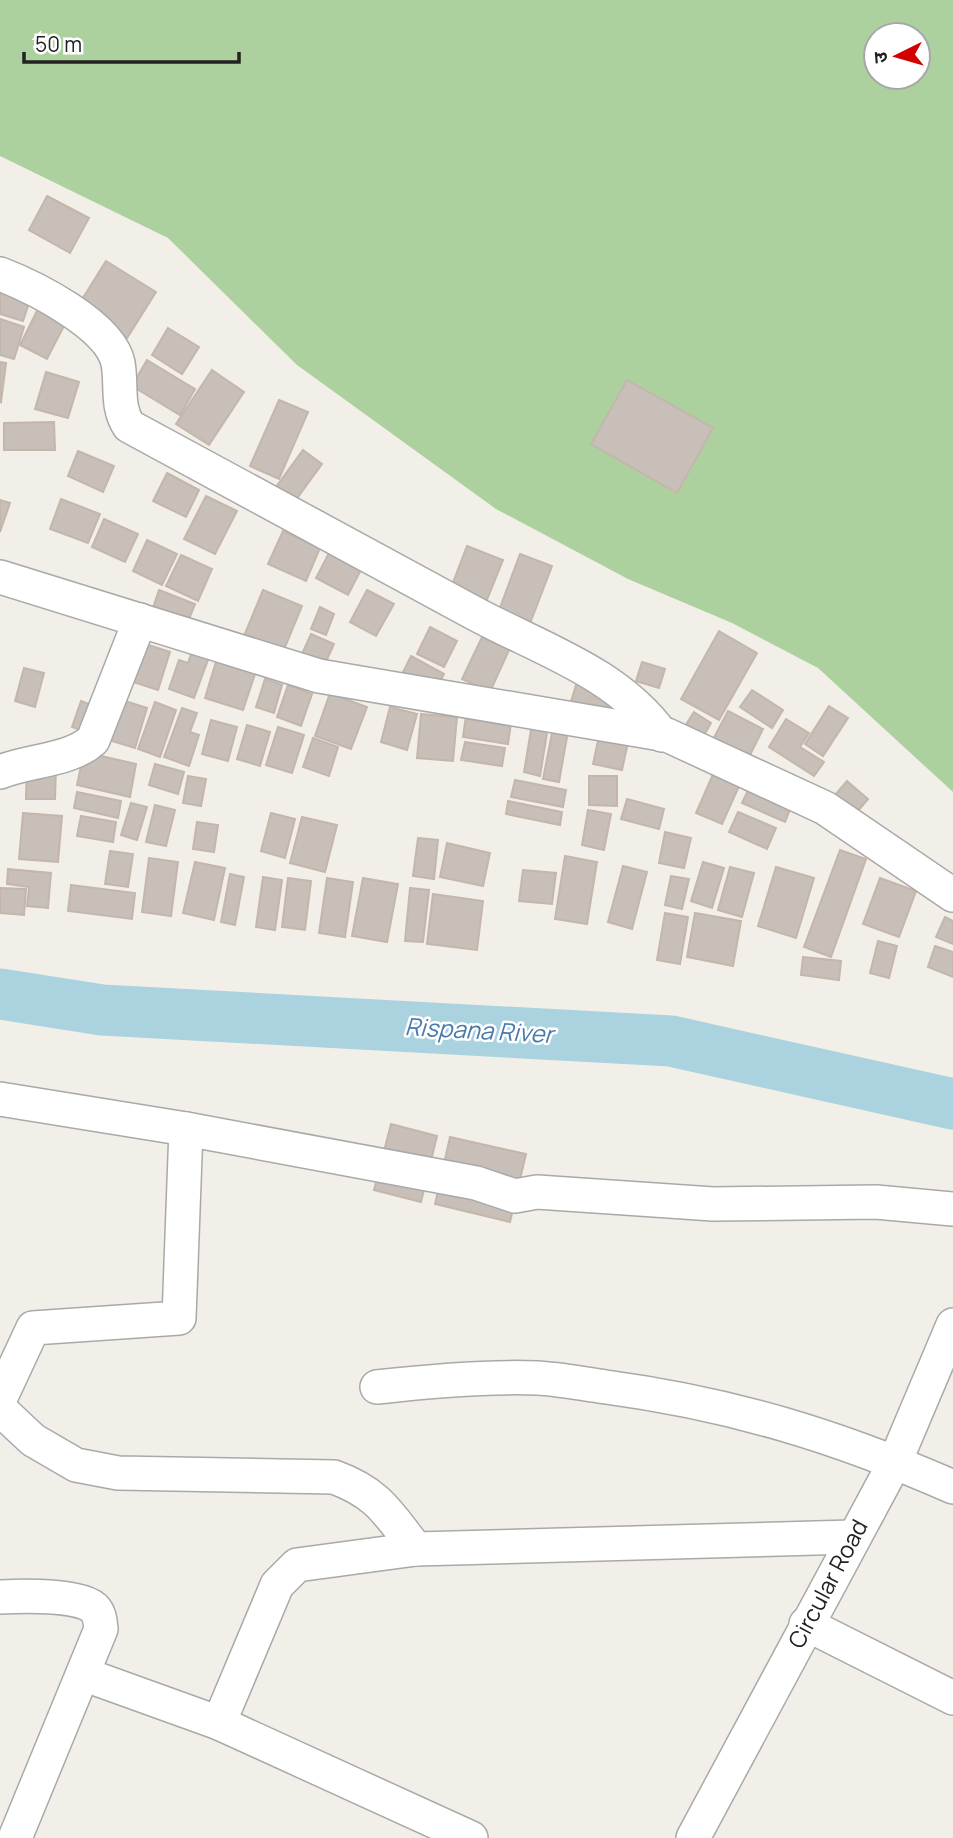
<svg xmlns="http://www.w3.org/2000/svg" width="953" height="1838" viewBox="0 0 953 1838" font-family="Manrope,'Noto Sans Devanagari',sans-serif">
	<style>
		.forest { fill: #add19e; fill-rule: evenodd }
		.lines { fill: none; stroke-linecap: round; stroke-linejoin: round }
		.river { stroke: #aad3df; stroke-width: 51 }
		.building { fill: #c7bfb8; stroke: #c4b6ab; stroke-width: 2 }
		.street-casing { stroke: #a9a9a9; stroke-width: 36 }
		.street { stroke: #fff; stroke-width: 33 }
		.labels { text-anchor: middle; stroke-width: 5; stroke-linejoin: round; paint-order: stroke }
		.street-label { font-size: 23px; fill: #222; stroke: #fff }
		.water-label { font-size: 24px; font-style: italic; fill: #4a7aab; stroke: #fff }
	</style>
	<rect width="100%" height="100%" fill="#f2efe9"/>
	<path class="forest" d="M0 0H953V792L818 668 732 623 628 579 496 509 297 365 168 238 0 156ZM876 35H918V77H876Z"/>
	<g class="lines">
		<path class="river" d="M0 994 102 1010 671 1041 953 1104"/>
	</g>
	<g class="building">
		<path d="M47 196 89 218 70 253 29 230Z"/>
		<path d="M106 261 156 292 127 338 78 306Z"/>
		<path d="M0 290 30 300 23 321 0 314Z"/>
		<path d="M40 305 67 320 47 359 20 345Z"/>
		<path d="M0 319 24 327 14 359 0 355Z"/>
		<path d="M168 328 199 347 182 374 152 355Z"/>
		<path d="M147 360 195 389 180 415 132 386Z"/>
		<path d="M0 362 6 363 1 402 0 401Z"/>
		<path d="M212 370 244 392 209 445 176 424Z"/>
		<path d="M46 372 79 382 68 418 35 409Z"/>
		<path d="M627 380 713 428 677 493 591 444Z"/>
		<path d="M279 400 308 412 279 479 250 466Z"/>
		<path d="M54 422 55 450H4V423Z"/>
		<path d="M303 450 322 464 295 501 276 487Z"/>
		<path d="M78 451 114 466 103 492 68 476Z"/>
		<path d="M167 473 199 490 186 517 153 501Z"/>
		<path d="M206 496 237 511 215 554 184 539Z"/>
		<path d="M61 499 100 514 88 543 50 529Z"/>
		<path d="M0 500 10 503 0 532Z"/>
		<path d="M104 519 138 534 125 562 92 547Z"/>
		<path d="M283 531 320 548 306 581 268 564Z"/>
		<path d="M147 540 177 554 162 585 133 571Z"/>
		<path d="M467 546 503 560 484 607 449 593Z"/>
		<path d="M331 549 363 566 348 595 316 578Z"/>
		<path d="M520 554 552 566 529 626 498 613Z"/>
		<path d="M181 555 212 569 198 601 166 586Z"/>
		<path d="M159 590 195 604 187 624 152 611Z"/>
		<path d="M263 590 302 606 283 652 244 636Z"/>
		<path d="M367 590 394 604 376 636 350 622Z"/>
		<path d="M320 607 334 614 326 635 311 629Z"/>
		<path d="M430 627 457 641 444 667 417 654Z"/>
		<path d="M719 631 757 653 719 720 681 699Z"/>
		<path d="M311 634 334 644 324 666 301 656Z"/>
		<path d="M482 637 509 650 490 692 462 679Z"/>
		<path d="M133 640 170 652 158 690 121 678Z"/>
		<path d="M192 651 209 657 194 698 169 689 179 660 188 663Z"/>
		<path d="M218 655 257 668 243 710 205 698Z"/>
		<path d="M411 656 444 674 435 692 402 674Z"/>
		<path d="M642 662 665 669 659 688 636 681Z"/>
		<path d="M24 668 44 673 35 707 15 701Z"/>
		<path d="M265 679 282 685 274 713 256 707Z"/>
		<path d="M577 682 625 696 617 722 569 708Z"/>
		<path d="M288 685 312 694 301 726 277 717Z"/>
		<path d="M752 690 783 710 772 728 740 707Z"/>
		<path d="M330 693 367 707 351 749 315 736Z"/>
		<path d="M112 697 147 708 135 748 99 737Z"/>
		<path d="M81 701 99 708 90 734 72 727Z"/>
		<path d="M155 702 176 710 160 757 138 749Z"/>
		<path d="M829 706 848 718 823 756 805 744Z"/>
		<path d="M390 707 417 714 407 750 381 742Z"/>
		<path d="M182 708 197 713 190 732 199 735 189 766 164 757Z"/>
		<path d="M728 711 763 729 746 763 710 745Z"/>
		<path d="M694 712 711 723 700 742 682 731Z"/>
		<path d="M421 714 457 717 453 761 417 758Z"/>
		<path d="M466 716 511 723 508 744 463 737Z"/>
		<path d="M786 719 809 733 800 747 824 762 814 776 769 747Z"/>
		<path d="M211 720 237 727 228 761 202 754Z"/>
		<path d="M532 724 548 727 540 776 524 772Z"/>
		<path d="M247 725 270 732 260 766 237 759Z"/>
		<path d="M278 727 304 735 292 773 266 765Z"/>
		<path d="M553 728 568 731 559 782 543 779Z"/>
		<path d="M600 731 629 738 622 770 593 764Z"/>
		<path d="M313 738 338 747 329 776 303 767Z"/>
		<path d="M465 742 505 748 502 766 461 760Z"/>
		<path d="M84 752 136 764 130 797 77 785Z"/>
		<path d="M27 764 56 766 55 799H26Z"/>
		<path d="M155 764 184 772 178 794 149 785Z"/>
		<path d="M714 772 740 784 722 824 696 813Z"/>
		<path d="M188 776 206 779 201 806 183 803Z"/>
		<path d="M589 776H617V806L589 805Z"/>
		<path d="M515 780 566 790 563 807 511 797Z"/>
		<path d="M847 781 868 799 852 818 831 800Z"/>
		<path d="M749 788 791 807 785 822 742 803Z"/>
		<path d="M77 792 121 801 118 818 74 808Z"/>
		<path d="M627 799 664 809 659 829 621 819Z"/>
		<path d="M508 801 562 812 560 825 506 814Z"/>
		<path d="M131 803 147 807 137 840 121 835Z"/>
		<path d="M155 805 175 810 166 846 146 842Z"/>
		<path d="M588 810 611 814 604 850 582 845Z"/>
		<path d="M738 812 776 828 767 849 729 832Z"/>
		<path d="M23 813 62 816 58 862 19 859Z"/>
		<path d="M271 813 295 819 285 858 261 851Z"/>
		<path d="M81 816 116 822 113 842 77 836Z"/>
		<path d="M302 817 337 825 325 872 290 863Z"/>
		<path d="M197 822 218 825 214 852 193 849Z"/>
		<path d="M665 832 691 838 684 868 659 863Z"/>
		<path d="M418 838 438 840 434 879 413 876Z"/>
		<path d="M447 843 490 853 483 886 440 877Z"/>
		<path d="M840 850 866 859 831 957 804 947Z"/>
		<path d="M110 851 133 854 128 887 105 884Z"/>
		<path d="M565 856 597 862 587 924 555 919Z"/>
		<path d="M149 858 178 862 171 916 142 912Z"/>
		<path d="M195 862 225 868 214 920 183 913Z"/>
		<path d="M703 862 724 868 712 908 691 901Z"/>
		<path d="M623 866 647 872 632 929 608 922Z"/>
		<path d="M730 867 754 873 742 917 718 910Z"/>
		<path d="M776 867 814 878 796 938 758 926Z"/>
		<path d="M8 869 51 873 48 908 27 906 29 887 7 884Z"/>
		<path d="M523 870 556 873 552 904 519 901Z"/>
		<path d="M230 874 244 877 235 925 221 922Z"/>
		<path d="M671 876 689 879 682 909 665 905Z"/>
		<path d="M263 877 282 880 275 930 256 927Z"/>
		<path d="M288 878 311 881 305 930 282 927Z"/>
		<path d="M327 878 353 882 345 937 319 933Z"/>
		<path d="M363 878 398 884 387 942 352 936Z"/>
		<path d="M880 878 916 891 899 937 863 924Z"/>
		<path d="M71 885 135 893 132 919 68 911Z"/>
		<path d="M0 888 26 889 24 915 0 913Z"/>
		<path d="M410 888 429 890 423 942 405 941Z"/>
		<path d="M433 894 483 901 477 950 427 944Z"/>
		<path d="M665 913 688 917 680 964 657 960Z"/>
		<path d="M695 913 741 921 733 966 687 957Z"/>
		<path d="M945 917 953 921V944L936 937Z"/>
		<path d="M878 941 897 946 889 978 870 973Z"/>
		<path d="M935 946 953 952V977L928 967Z"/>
		<path d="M803 957 841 961 839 980 801 975Z"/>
		<path d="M391 1124 437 1136 421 1202 374 1190Z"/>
		<path d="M450 1137 526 1154 510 1222 435 1204Z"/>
	</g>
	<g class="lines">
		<defs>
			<g id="street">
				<path d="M0 274C34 287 110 325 118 363 122 385 116 407 129 426 244 488 358 550 472 612 538 648 617 672 662 735"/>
				<path d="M0 577 319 676 667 735 825 808 953 895"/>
				<path d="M0 772C29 760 70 761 93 740L140 620"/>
				<path d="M0 1099 186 1129"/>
				<path d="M377 1387C430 1381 484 1376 537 1378 560 1379 583 1384 606 1387 732 1404 837 1436 953 1487"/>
				<path d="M0 1399 33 1328 179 1318 186 1129 476 1183 515 1196 537 1192 713 1204 876 1202 953 1209"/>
				<path d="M0 1409 33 1440 76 1465 118 1473 334 1477C378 1493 388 1513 416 1549"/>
				<path d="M0 1597C21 1596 78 1594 94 1608 100 1614 100 1621 101 1629L15 1838"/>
				<path d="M806 1624 953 1698"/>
				<path d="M83 1674 219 1723 471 1838"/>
				<path d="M219 1723 277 1585 297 1565 416 1549 852 1537"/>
				<path d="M693 1838 895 1462 953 1325"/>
			</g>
		</defs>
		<use href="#street" class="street-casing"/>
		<use href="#street" class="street"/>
	</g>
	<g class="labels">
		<g class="street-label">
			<text transform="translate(828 1584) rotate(-62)" y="8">Circular Road</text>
		</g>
		<g class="water-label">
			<text transform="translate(479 1031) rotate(3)" y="8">Rispana River</text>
		</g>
	</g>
	<g transform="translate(897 56) rotate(265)"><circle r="33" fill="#ffffff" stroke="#a7a7a7" stroke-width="2"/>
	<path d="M0-5L12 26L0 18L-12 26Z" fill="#d40000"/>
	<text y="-10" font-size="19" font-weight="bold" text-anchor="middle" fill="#222222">उ</text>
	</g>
	<path d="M24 52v10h215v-10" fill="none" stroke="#222222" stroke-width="3.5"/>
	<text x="35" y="52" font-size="21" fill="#222222" stroke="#ffffff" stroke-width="5" paint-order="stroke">50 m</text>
</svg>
